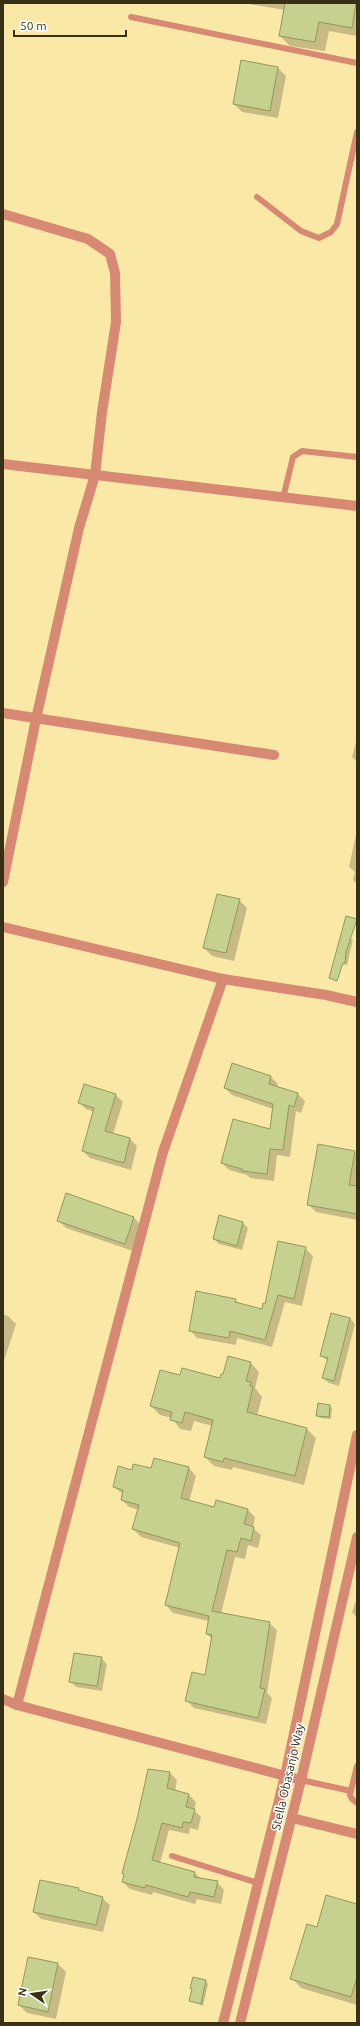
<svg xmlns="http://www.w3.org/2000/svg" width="360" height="2026" viewBox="0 0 360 2026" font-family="Ubuntu,sans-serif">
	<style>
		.shadow { fill: #0003 }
		.building { fill: #c6d08f; stroke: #90995a }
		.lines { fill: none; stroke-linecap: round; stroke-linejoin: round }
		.service { stroke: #d78974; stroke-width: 6 }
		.minor { stroke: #d78974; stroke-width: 10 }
		.tertiary { stroke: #d78974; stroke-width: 10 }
		.labels { text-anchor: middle; stroke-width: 3; stroke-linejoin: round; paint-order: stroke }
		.street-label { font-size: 12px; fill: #373015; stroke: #fff }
	</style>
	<rect width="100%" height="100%" fill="#fae9a6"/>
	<g class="shadow">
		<path d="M243 3H357V36L329 31 325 51 290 46 280 36 285 10Z"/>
		<path d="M278 68 286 76 278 118 242 112 234 104Z"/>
		<path d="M357 738V762L352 757Z"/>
		<path d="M357 830V884L353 880 355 872 349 867Z"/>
		<path d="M239 900 247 908 234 961 212 956 204 948Z"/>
		<path d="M341 934 353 940 347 965 336 963 334 960Z"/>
		<path d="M271 1077 278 1084 277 1087 298 1094 305 1101 301 1113 296 1111 290 1157 277 1155 274 1181 250 1178 247 1175 229 1170 222 1163 270 1130 273 1109 232 1095 225 1088Z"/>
		<path d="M116 1095 123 1102 113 1134 130 1139 137 1146 131 1170 90 1158 83 1151 94 1112 86 1109 79 1102Z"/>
		<path d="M319 1145 355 1152 357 1154V1220L316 1212 308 1204Z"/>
		<path d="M133 1217 141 1225 133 1251 66 1228 58 1220Z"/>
		<path d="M243 1223 248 1228 242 1250 219 1244 214 1239Z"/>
		<path d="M305 1248 313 1256 302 1306 285 1302 272 1347 237 1338 236 1345 197 1338 190 1330 235 1300 240 1304 262 1310Z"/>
		<path d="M3 1314 8 1316 16 1324 3 1364Z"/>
		<path d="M350 1318 355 1324 339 1386 329 1383 323 1378 328 1361 322 1356Z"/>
		<path d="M250 1362 259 1372 255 1388 262 1397 257 1416 306 1428 316 1438 304 1485 233 1467 232 1470 214 1466 205 1457 213 1426 194 1421 191 1431 180 1429 172 1418 160 1415 151 1406 181 1376 221 1379Z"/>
		<path d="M330 1406 332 1408 331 1419 320 1418 318 1416Z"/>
		<path d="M189 1468 196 1476 189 1502 214 1509 216 1501 248 1510 255 1517 253 1528 261 1535 258 1548 248 1545 245 1559 235 1557 221 1614 269 1623 277 1630 267 1693 272 1698 266 1724 194 1708 186 1700 206 1677 212 1639 207 1634 209 1621 173 1613 166 1605 180 1548 141 1537 133 1529 139 1510 129 1507 122 1500 123 1494 114 1487 132 1471Z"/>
		<path d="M357 1598V1618L352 1612Z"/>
		<path d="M101 1658 107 1664 102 1691 76 1687 70 1681Z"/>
		<path d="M149 1770 170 1773 177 1780 175 1791 189 1795 196 1802 194 1810 201 1817 198 1830 190 1828 189 1834 169 1830 160 1863 195 1873 201 1879 217 1882 224 1890 221 1904 197 1899 195 1904 153 1892 152 1895 130 1889 123 1882Z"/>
		<path d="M78 1889 82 1892 102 1898 110 1905 103 1932 41 1919 34 1912Z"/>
		<path d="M357 1906V2005L301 1988 292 1978 317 1928Z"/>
		<path d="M29 1958 58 1964 66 1972 56 2019 27 2013 19 2005Z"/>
		<path d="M193 1978 206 1981 208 1984 203 2006 191 2000Z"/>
	</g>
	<g class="building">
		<path d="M285 3H356L352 28 319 22 315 42 279 36Z"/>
		<path d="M241 60 278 67 270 111 233 104Z"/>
		<path d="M217 894 240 899 226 953 203 948Z"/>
		<path d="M346 916 357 919 346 952 345 963H343L337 981 329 978Z"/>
		<path d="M232 1063 271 1076 269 1084 298 1093 294 1107 289 1105 283 1150 270 1149 267 1174 242 1171V1169L221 1163 233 1119 270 1129 273 1104 224 1088Z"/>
		<path d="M84 1084 116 1094 105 1131 130 1138 124 1163 82 1151 94 1108 78 1103Z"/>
		<path d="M318 1144 355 1151 349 1185 357 1186V1214L307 1205Z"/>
		<path d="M66 1193 134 1217 125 1244 57 1221Z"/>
		<path d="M219 1215 243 1222 237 1246 213 1239Z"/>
		<path d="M278 1241 306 1247 294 1299 278 1295 265 1340 230 1331 229 1338 189 1331 196 1291 236 1299 235 1302 262 1309 263 1303 265 1304Z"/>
		<path d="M331 1313 350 1318 334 1381 322 1378 328 1358 320 1356Z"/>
		<path d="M228 1356 251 1362 246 1381 251 1382 250 1386 253 1387 247 1412 307 1428 295 1476 224 1458 223 1462 204 1457 213 1420 185 1412 182 1423 170 1420 172 1412 150 1406 160 1370 180 1375 182 1368 220 1378 221 1374H223Z"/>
		<path d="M318 1403 330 1405 329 1417 316 1416Z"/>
		<path d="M154 1458 189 1467 181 1498 214 1507 216 1500 248 1509 244 1524 254 1527 251 1541 241 1538 237 1552 227 1550 212 1611 270 1622 260 1688 265 1689 258 1718 185 1701 192 1672 205 1675 212 1635 206 1634 209 1616 165 1605 180 1543 132 1529 139 1505 121 1500 123 1490 113 1487 118 1466 132 1470 133 1464 151 1468Z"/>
		<path d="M74 1653 102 1657 97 1686 69 1682Z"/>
		<path d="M148 1769 170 1772 167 1788 189 1794 186 1807 195 1809 191 1823 183 1822 182 1828 162 1823 152 1860 195 1872 194 1877 218 1881 214 1897 190 1892 188 1897 146 1885 145 1888 122 1882 124 1874 122 1873 137 1819Z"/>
		<path d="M40 1880 79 1888 78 1890 103 1897 96 1925 33 1912Z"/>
		<path d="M326 1895 357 1904V1977L351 1997 290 1979 307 1924 317 1927Z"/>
		<path d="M28 1957 58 1963 48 2012 18 2005Z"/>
		<path d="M193 1977 206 1980 201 2004 189 2001 192 1989 190 1988Z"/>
	</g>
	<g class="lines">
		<g class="service">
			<path d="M131 17 357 63"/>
			<path d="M257 197 301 231 319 238 331 232 337 224 357 132"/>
			<path d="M283 498 293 457 302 451 357 457"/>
			<path d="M357 1766 350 1795 352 1799 357 1803"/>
			<path d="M301 1780 351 1791"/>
			<path d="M172 1856 258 1883"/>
		</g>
		<g class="minor">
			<path d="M3 214 88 239 110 254 115 273 116 322 102 412 95 475 79 528 36 719 3 882"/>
			<path d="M3 464 357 506"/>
			<path d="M3 713 274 755"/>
			<path d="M3 927 223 979 326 995 357 1002"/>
			<path d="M3 1699 17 1705 301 1780"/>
			<path d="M17 1705 163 1152 223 979"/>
			<path d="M292 1818 357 1834"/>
		</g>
		<g class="tertiary">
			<path d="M223 2023 285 1776 357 1435"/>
			<path d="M240 2023 301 1780 357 1537"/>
		</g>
	</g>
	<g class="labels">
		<g class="street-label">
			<text transform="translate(288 1777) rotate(-77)" y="4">Stella Obasanjo Way</text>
		</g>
	</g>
	<rect width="360" height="2026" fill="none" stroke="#373015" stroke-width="8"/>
	<g transform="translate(32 1994) rotate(283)" stroke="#ffffff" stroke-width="3" paint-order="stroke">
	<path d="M0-3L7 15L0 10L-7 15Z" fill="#373015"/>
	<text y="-6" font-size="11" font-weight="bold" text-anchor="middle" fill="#373015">N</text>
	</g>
	<path d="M14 30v6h112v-6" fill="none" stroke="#373015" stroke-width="2"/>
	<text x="20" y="30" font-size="12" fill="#373015" stroke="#ffffff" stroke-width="3" paint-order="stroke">50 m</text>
</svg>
